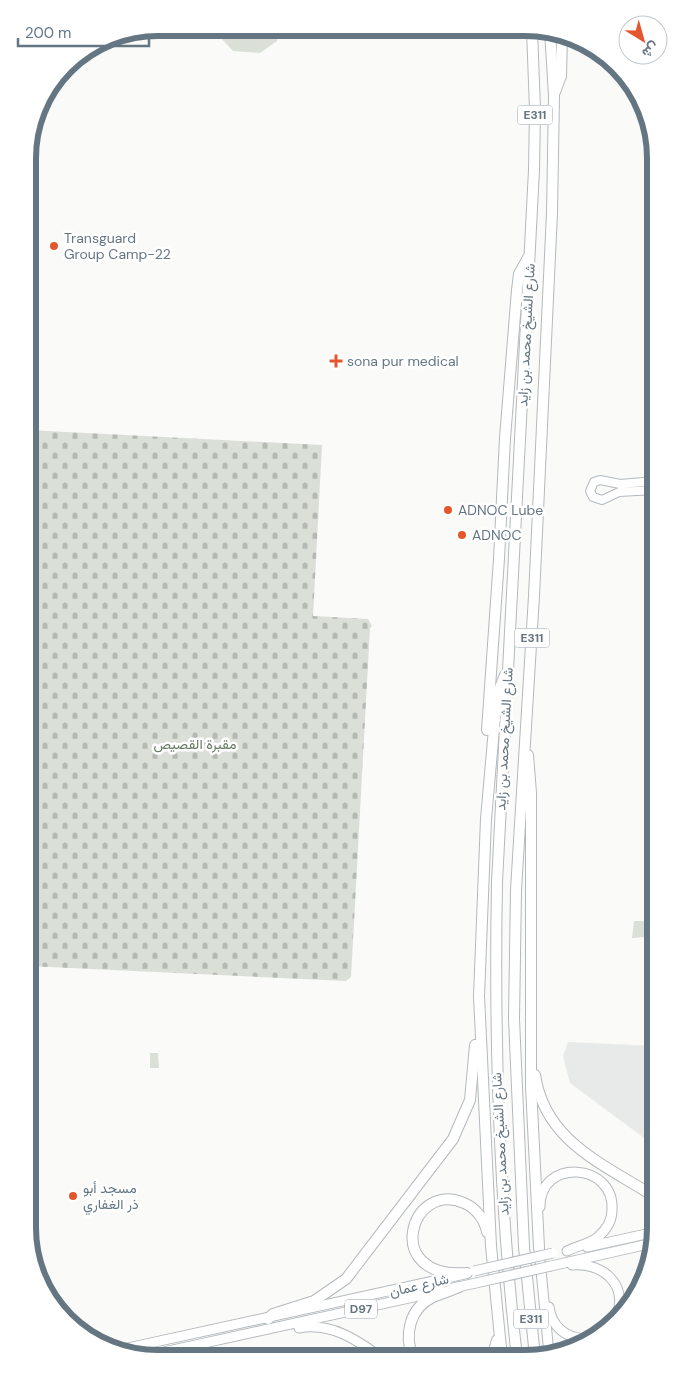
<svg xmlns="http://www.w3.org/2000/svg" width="683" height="1386" viewBox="0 0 683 1386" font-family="'DM Sans',Vazirmatn,sans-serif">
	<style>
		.built { fill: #e8e9e9 }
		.grass { fill: #dadfd7 }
		.cemetery { fill: url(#cemetery-stones) }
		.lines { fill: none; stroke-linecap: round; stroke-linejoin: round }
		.secondary-casing { stroke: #b3babf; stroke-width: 10 }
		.primary-casing { stroke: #b5babe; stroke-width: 11 }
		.highway-casing { stroke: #b4b9bd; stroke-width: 12 }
		.secondary { stroke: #fff; stroke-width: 8 }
		.primary { stroke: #fff; stroke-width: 9 }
		.highway { stroke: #fff; stroke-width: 10 }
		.primary-bridge-casing { stroke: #b5babe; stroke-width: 11; stroke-linecap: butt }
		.primary-bridge { stroke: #fff; stroke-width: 9 }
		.poi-dot { fill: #e4572e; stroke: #fff; stroke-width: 2 }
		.labels { text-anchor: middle; stroke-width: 5; stroke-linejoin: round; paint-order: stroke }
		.shield { fill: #fff; stroke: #939fa8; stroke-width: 1 }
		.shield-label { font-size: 12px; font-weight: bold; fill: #657683 }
		.poi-label { font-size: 14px; fill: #657683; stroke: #fff; text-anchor: start }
		.street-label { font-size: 14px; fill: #657683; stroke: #fff }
		.park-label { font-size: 14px; fill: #687a64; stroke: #fff }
		.rim { fill: none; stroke: #657683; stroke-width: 6 }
	</style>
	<defs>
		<pattern id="cemetery-stones" width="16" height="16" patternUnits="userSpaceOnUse" patternTransform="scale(1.25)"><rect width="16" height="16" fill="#dadfd7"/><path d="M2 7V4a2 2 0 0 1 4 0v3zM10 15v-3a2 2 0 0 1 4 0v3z" fill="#b4b9b4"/></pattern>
	</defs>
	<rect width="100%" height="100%" fill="#fafaf8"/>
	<path class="built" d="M568 1042 655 1046V1146L570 1083 563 1056Z"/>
	<g class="grass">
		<path d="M218 28H278L277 41 260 53 233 51 220 37Z"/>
		<path d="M634 921H645L644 937 632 938Z"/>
		<path d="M150 1053H158L159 1068H150Z"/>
	</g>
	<path class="cemetery" d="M28 430 322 445 313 616 368 619 372 626 370 628 351 977 346 981 28 966Z"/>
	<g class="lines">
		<defs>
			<path id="secondary" d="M655 490 619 492 602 500 593 497 590 491 594 482 600 480 620 484 655 481"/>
			<g id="primary">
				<path d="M540 1207C539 1158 615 1162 612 1210 612 1221 606 1230 598 1237 589 1244 577 1246 567 1251"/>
				<path d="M587 1247 655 1232"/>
				<path d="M539 1249 549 1354"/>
				<path d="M572 1265C602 1262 628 1284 617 1315"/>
				<path d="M551 1266 653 1243"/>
				<path d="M453 1288 476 1283"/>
				<path d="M549 1307C552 1327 565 1337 584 1339"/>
				<path d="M299 1328C331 1322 357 1340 382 1358"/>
				<path d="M123 1349 465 1274"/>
				<path d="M141 1357 441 1291"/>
			</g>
			<g id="highway">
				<path d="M555 92 561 76 562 36"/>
				<path d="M487 730 499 559 505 438 517 290 519 274 529 256"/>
				<path d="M528 755 531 793V1086L539 1248"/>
				<path d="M535 1075C545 1142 604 1164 655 1197"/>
				<path d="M467 1273C381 1280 410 1179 464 1203 476 1208 485 1220 487 1232"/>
				<path d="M268 1319 273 1314 314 1301 346 1279 453 1139 470 1100 475 1045"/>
				<path d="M535 1357 524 1247 514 1019 516 890 534 596 552 213 554 96 550 30"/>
				<path d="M413 1358C404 1336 409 1308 433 1297 442 1293 450 1291 459 1287"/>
				<path d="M492 1358 497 1340"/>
				<path d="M502 1358 491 1246 479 996 486 819 497 695 505 675"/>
				<path d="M517 1358C499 1200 494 1041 497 882L534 170 535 109 532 30"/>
			</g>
		</defs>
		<use href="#secondary" class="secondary-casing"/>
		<use href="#primary" class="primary-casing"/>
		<use href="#highway" class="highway-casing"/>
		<use href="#secondary" class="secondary"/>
		<use href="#primary" class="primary"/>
		<use href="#highway" class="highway"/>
		<defs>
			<g id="primary-bridge">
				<path d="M474 1271 553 1253"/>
				<path d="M476 1283 551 1266"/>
			</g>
		</defs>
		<use href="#primary-bridge" class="primary-bridge-casing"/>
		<use href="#primary-bridge" class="primary-bridge"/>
	</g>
	<g class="poi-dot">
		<circle cx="54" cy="246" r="5"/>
		<path d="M333.5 353.5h5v5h5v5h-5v5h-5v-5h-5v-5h5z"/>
		<circle cx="448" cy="510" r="5"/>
		<circle cx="462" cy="535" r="5"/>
		<circle cx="73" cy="1196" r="5"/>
	</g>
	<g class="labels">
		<g class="shield">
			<rect x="517.5" y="105.5" width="35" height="19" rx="4"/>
			<rect x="514.5" y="628.5" width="35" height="19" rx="4"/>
			<rect x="345" y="1299.5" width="32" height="19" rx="4"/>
			<rect x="513.5" y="1309.5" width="35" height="19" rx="4"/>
		</g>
		<g class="shield-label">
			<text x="535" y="119">E311</text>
			<text x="532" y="642">E311</text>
			<text x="361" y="1313">D97</text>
			<text x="531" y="1323">E311</text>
		</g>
		<g class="poi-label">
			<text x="64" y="243">Transguard<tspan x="64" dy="16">Group Camp-22</tspan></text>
			<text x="347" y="366">sona pur medical</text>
			<text x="458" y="515">ADNOC Lube</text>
			<text x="472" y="540">ADNOC</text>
			<text x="83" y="1193">مسجد أبو<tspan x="83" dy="16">ذر الغفاري</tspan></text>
		</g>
		<g class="street-label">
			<text transform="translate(526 335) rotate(-87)" y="5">شارع الشيخ محمد بن زايد</text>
			<text transform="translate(504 739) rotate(-87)" y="5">شارع الشيخ محمد بن زايد</text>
			<text transform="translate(500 1144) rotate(-93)" y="5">شارع الشيخ محمد بن زايد</text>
			<text transform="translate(419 1285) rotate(-13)" y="5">شارع عمان</text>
		</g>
		<g class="park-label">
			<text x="195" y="749">مقبرة القصيص</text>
		</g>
	</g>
	<path d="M0 0H683V1386H0ZM158 36H525A122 122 0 0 1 647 158V1228A122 122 0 0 1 525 1350H158A122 122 0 0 1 36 1228V158A122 122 0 0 1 158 36Z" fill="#fff" fill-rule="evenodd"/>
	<path class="rim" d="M158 36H525A122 122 0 0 1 647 158V1228A122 122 0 0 1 525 1350H158A122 122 0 0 1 36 1228V158A122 122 0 0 1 158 36Z"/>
	<g transform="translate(643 40) rotate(143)"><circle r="24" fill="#ffffff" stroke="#c1c8cd"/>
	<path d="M0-4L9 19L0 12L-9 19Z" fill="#e4572e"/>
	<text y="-8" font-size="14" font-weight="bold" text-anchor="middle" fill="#657683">ش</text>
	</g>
	<path d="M18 38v8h131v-8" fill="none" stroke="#657683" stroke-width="2.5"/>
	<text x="25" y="38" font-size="15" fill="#657683" stroke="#ffffff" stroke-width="4" paint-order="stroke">200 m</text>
</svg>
